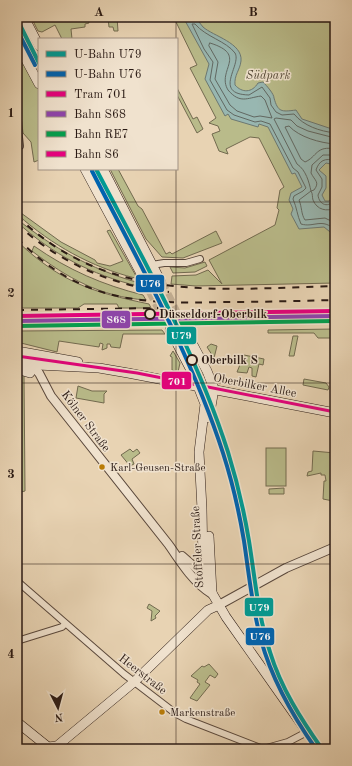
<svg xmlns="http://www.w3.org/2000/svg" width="352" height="766" viewBox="0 0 352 766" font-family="'Old Standard TT',serif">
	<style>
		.green { fill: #b9bb8a; stroke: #726a4f }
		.water { fill: #98b7b1; stroke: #6c7872 }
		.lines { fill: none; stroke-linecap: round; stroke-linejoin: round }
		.shore { stroke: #616862; stroke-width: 1 }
		.secondary-tunnel { stroke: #c2ae93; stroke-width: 9; stroke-dasharray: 9 4.5; stroke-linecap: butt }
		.minor-casing { stroke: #5a483c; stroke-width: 8 }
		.tertiary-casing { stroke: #5a483c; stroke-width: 10 }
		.secondary-casing { stroke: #2a1a14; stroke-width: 10 }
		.minor { stroke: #f0e2ce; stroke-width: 6 }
		.tertiary { stroke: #f0e2ce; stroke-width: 8 }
		.secondary { stroke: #f0e2ce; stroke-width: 9 }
		.rail { stroke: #2a1a14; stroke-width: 2; stroke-dasharray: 7 7; stroke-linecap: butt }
		.rail-1-casing { stroke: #f0e2ce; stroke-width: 7 }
		.rail-2-casing { stroke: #f0e2ce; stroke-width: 7 }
		.rail-3-casing { stroke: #f0e2ce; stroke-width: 7 }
		.rail-1 { stroke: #8e44ad; stroke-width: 4 }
		.rail-2 { stroke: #029f4e; stroke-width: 4 }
		.rail-3 { stroke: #e6007e; stroke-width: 4 }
		.tram-1-casing { stroke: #f0e2ce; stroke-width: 6 }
		.tram-1 { stroke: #e5007d; stroke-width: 3 }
		.metro-1-casing { stroke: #f0e2ce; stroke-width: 7 }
		.metro-2-casing { stroke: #f0e2ce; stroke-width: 7 }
		.metro-1 { stroke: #009a93; stroke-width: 4 }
		.metro-2 { stroke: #0063af; stroke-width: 4 }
		.grid { fill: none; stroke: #2a1a14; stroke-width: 1; stroke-opacity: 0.55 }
		.stop-dot { fill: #f0e2ce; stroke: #2a1a14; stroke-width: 2 }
		.bus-dot { fill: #ba7c06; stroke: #f0e2ce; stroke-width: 1.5 }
		.labels { text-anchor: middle; stroke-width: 3; stroke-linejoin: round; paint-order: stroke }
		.bus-label { font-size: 11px; fill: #2a1a14; stroke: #f0e2ce; text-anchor: start }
		.park-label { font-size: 12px; font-style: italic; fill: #554a37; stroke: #f0e2ce }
		.stop-label { font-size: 12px; font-weight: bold; fill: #2a1a14; stroke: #f0e2ce; text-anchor: start }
		.street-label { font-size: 12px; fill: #2a1a14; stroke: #f0e2ce }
		.line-badge { stroke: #f0e2ce; stroke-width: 1.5 }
		.badge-label { font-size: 11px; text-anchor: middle; font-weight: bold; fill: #fff }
		.neatline { fill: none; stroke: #2a1a14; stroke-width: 1.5 }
		.grid-label { font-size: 13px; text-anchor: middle; font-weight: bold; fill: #2a1a14 }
	</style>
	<rect width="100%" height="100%" fill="#e8d3b3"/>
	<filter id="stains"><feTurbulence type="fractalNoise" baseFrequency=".005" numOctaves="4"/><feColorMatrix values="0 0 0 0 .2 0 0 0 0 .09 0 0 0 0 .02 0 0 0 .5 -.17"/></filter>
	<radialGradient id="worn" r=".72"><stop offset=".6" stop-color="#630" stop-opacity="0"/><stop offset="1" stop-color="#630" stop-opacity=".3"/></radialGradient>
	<g class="green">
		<path d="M31 17H117L118 31H114L113 27H109L108 18 88 19 89 23 85 24V27L71 29 72 39H62L55 25 42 32 38 31Z"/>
		<path d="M169 17H335V283L196 286 171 284 172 276 196 275 208 270 222 284 209 260 275 225 279 210 277 208 280 190 284 187 259 138 250 137 226 149 228 154 219 151 212 134 220 131 218 126 209 123 216 118 190 68 197 65 176 22 174 19H169Z"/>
		<path d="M17 48 39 89V160L34 162 31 142 23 133 17 83Z"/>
		<path d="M177 88 193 119 197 117 203 129 197 133 177 95Z"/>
		<path d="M88 169H100L118 204 108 208Z"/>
		<path d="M110 169H118L138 206 142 209 166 254 170 252 172 254 216 231 222 243 183 258 162 257 146 239Z"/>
		<path d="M121 210 146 261 140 259 112 215Z"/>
		<path d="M21 213 61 242 95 260 97 263 110 266 123 261 107 231 110 230 136 276 135 278C91 267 52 245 18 215Z"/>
		<path d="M17 219C53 248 91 269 136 282L138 286C92 275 52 254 17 222Z"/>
		<path d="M18 242C62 283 92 292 149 304L151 308H119L117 304H84L78 308H17Z"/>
		<path d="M34 246C68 270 103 285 143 295L146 300C101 297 67 278 32 251Z"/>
		<path d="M205 262 207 266 195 272 173 273 170 267 185 268Z"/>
		<path d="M30 315H63V319H29Z"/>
		<path d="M335 329V338H318L314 333H268V330Z"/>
		<path d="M162 330 165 334H123L120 348 111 347 110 344H107V348L102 350 103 344 100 343 99 347 59 341 57 352 17 342V331Z"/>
		<path d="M173 330H182L205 375 196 373Z"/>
		<path d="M293 336H298L294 356H289Z"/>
		<path d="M211 344 217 346 214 358 207 347Z"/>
		<path d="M173 351 180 363 178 372 172 370V357L170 356Z"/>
		<path d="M244 355 264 359 263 365 259 364 256 377 252 376V368L249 367 247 373 237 372Z"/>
		<path d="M17 375H24L25 491 17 493Z"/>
		<path d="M304 379 326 383 329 387 328 390 303 385Z"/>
		<path d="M78 386 92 391H107L104 394V403L76 398Z"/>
		<rect x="266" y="448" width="20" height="38"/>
		<path d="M130 449 133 452 137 449 140 453 132 459 134 464 130 466 121 455Z"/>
		<path d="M313 451 335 453 333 501 323 499 324 481H326L325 475H321V473L307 476 308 472 312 471Z"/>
		<path d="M284 488V494H269V489Z"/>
		<path d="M149 604 160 611 155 616 156 618 151 621 152 611 147 608Z"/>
		<path d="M209 664 218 674 215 678 210 675 205 682 210 685 197 701 190 698 200 684 197 682 198 680 191 676 202 666 204 667Z"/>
	</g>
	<path class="water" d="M183 17H195C198 20 200 24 203 27 213 36 243 43 241 61 240 70 234 75 235 85 242 93 252 93 258 83L263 82C267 86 274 94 274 98 278 112 281 112 296 110L302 119 335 130V165L326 163 319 170 326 176V188L322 195 325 201H329L335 194V236L324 227 299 229 291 214 293 209 289 200 291 193 302 187 295 173 292 174 268 127 259 124 258 127 231 119 228 114 225 116 205 79 209 64Z"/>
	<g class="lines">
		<g class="shore">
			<path d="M210 43C249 55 216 70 228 90 240 104 247 98 261 96L265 100 272 118 260 116 254 117 237 111 230 105 215 79 218 62 209 46Z"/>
			<path d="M335 133C319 131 304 126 294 114L282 115 276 112 271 105 270 98 262 87 249 95C212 94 242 65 235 53 226 41 206 37 195 24H192L204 49 213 62 210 80 227 110 234 115 255 122 261 121 270 124 293 168 298 172 306 188 303 191 294 196 293 199C297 208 297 215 301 224 314 228 322 217 335 230"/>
			<path d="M335 138 308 131 297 126 291 120 276 118 274 119 297 164C306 170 309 182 311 191L314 190C320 182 315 181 311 173L312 165 323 155H335"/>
			<path d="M335 144C320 143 299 137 289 126L285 127 301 159 305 162C317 157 316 145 335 149"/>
			<path d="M335 161C325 157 319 161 316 170L322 179V187L318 195C319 205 329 209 335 199"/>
			<path d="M335 208C327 212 317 210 313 200 312 197 313 194 311 191L299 200C302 207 301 214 305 220L325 218 335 223"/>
		</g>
		<g class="secondary-tunnel">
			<path d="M144 279 170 330"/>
			<path d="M161 282 185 330"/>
		</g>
		<defs>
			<g id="minor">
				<path d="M17 120 20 146"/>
				<path d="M136 257 146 266 164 263H186L200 259"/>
				<path d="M17 581 124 674 175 713 186 719 263 749 288 742 307 732"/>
				<path d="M17 641 62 627 65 624"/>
			</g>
			<g id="tertiary">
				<path d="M17 352 39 373 51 396 169 545C181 563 194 583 212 594"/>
				<path d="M182 556 206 577"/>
				<path d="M219 605 286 568 335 547"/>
			</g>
			<g id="secondary">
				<path d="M24 17 39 46"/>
				<path d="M17 43 39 84"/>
				<path d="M85 169 144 279"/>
				<path d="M103 169 161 282"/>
				<path d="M170 330 194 376 205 404 199 452 202 509 203 565 205 581 226 617 319 749"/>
				<path d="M185 330 207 371 214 389 209 418"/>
				<path d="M17 351 78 362"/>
				<path d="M17 364 99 368 128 373 335 413"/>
				<path d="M17 369 30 373"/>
				<path d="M209 536 212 593"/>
				<path d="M17 722 48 747 57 746 134 682 208 610 219 605"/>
			</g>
		</defs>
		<use href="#minor" class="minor-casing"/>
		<use href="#tertiary" class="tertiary-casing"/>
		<use href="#secondary" class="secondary-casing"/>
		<use href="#minor" class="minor"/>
		<use href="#tertiary" class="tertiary"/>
		<use href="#secondary" class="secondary"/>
		<g class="rail">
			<path d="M17 216C108 304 219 289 335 286"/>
			<path d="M17 224C59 263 113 286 169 292"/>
			<path d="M17 238C80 302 138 304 223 302 260 302 298 301 335 300"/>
			<path d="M17 310 163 308"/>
		</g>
		<defs>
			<path id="rail-1" d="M17 321 335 316"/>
			<path id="rail-2" d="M17 326 335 321"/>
			<path id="rail-3" d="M17 316 335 311"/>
		</defs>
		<use href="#rail-1" class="rail-1-casing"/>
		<use href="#rail-2" class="rail-2-casing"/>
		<use href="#rail-3" class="rail-3-casing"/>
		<use href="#rail-1" class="rail-1"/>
		<use href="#rail-2" class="rail-2"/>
		<use href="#rail-3" class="rail-3"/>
		<defs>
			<path id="tram-1" d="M17 356 137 373 335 412"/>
		</defs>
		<use href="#tram-1" class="tram-1-casing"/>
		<use href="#tram-1" class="tram-1"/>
		<defs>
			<g id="metro-1">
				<path d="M17 19 39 63"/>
				<path d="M96 169C144 261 196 352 228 452 237 481 244 511 249 541 255 578 258 616 270 652 281 688 301 719 322 749"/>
			</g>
			<g id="metro-2">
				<path d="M17 30 35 65"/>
				<path d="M92 171C139 263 191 354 223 453 232 481 239 511 244 541 249 574 252 608 261 640 272 680 292 715 316 749"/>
			</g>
		</defs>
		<use href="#metro-1" class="metro-1-casing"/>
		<use href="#metro-2" class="metro-2-casing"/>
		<use href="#metro-1" class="metro-1"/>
		<use href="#metro-2" class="metro-2"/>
	</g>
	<path class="grid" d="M176 17V39M176 169V749M17 202H335M17 383H335M17 564H335"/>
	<g class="stop-dot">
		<circle cx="150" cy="314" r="5"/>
		<circle cx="192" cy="360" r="5"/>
	</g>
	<g class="bus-dot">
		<circle cx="102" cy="467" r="3.5"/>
		<circle cx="162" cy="712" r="3.5"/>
	</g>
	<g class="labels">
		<g class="bus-label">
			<text x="110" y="471">Karl-Geusen-Straße</text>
			<text x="170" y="716">Markenstraße</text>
		</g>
		<g class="park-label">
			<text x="268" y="79">Südpark</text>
		</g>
		<g class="stop-label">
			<text x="159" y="318">Düsseldorf-Oberbilk</text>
			<text x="201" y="364">Oberbilk S</text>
		</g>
		<g class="street-label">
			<text transform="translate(255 385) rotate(11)" y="4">Oberbilker Allee</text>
			<text transform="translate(86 421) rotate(53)" y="4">Kölner Straße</text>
			<text transform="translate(197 547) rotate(-93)" y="4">Stoffeler Straße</text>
			<text transform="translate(143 674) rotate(38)" y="4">Heerstraße</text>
		</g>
	</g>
	<g class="line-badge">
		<rect x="135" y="274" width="30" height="19" rx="4" fill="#0063af"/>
		<rect x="101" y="310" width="30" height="19" rx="4" fill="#8e44ad"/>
		<rect x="166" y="326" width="31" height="19" rx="4" fill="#009a93"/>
		<rect x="161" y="371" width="31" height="19" rx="4" fill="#e5007d"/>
		<rect x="244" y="597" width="30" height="20" rx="4" fill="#009a93"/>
		<rect x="245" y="627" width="30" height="19" rx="4" fill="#0063af"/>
	</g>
	<g class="badge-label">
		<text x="150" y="287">U76</text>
		<text x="116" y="323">S68</text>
		<text x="181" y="339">U79</text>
		<text x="177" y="385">701</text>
		<text x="259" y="611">U79</text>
		<text x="260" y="640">U76</text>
	</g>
	<rect width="352" height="766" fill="none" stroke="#e8d3b3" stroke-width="44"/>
	<rect x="38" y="38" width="140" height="132" fill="#f0e2ce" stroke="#a19284"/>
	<rect x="46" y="51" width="20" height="6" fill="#009a93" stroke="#a19284"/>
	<text x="74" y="58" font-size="12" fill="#2a1a14">U-Bahn U79</text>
	<rect x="46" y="71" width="20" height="6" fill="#0063af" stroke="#a19284"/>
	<text x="74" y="78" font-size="12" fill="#2a1a14">U-Bahn U76</text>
	<rect x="46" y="91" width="20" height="6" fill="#e5007d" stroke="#a19284"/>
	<text x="74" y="98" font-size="12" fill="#2a1a14">Tram 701</text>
	<rect x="46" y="111" width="20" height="6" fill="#8e44ad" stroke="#a19284"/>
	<text x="74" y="118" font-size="12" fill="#2a1a14">Bahn S68</text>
	<rect x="46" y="131" width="20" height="6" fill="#029f4e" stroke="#a19284"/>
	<text x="74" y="138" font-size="12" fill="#2a1a14">Bahn RE7</text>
	<rect x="46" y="151" width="20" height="6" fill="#e6007e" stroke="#a19284"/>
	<text x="74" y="158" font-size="12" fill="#2a1a14">Bahn S6</text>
	<g transform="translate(58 708) rotate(174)" stroke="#f0e2ce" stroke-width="3" paint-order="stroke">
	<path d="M0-3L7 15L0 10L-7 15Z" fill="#2a1a14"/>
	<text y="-6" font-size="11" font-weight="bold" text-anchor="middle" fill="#2a1a14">N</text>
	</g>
	<rect x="22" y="22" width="308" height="722" class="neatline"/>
	<g class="grid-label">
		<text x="99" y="16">A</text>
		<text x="253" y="16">B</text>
		<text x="11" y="117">1</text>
		<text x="11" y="297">2</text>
		<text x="11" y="478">3</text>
		<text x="11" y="658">4</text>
	</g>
	<rect width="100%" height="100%" filter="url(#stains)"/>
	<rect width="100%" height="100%" fill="url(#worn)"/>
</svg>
